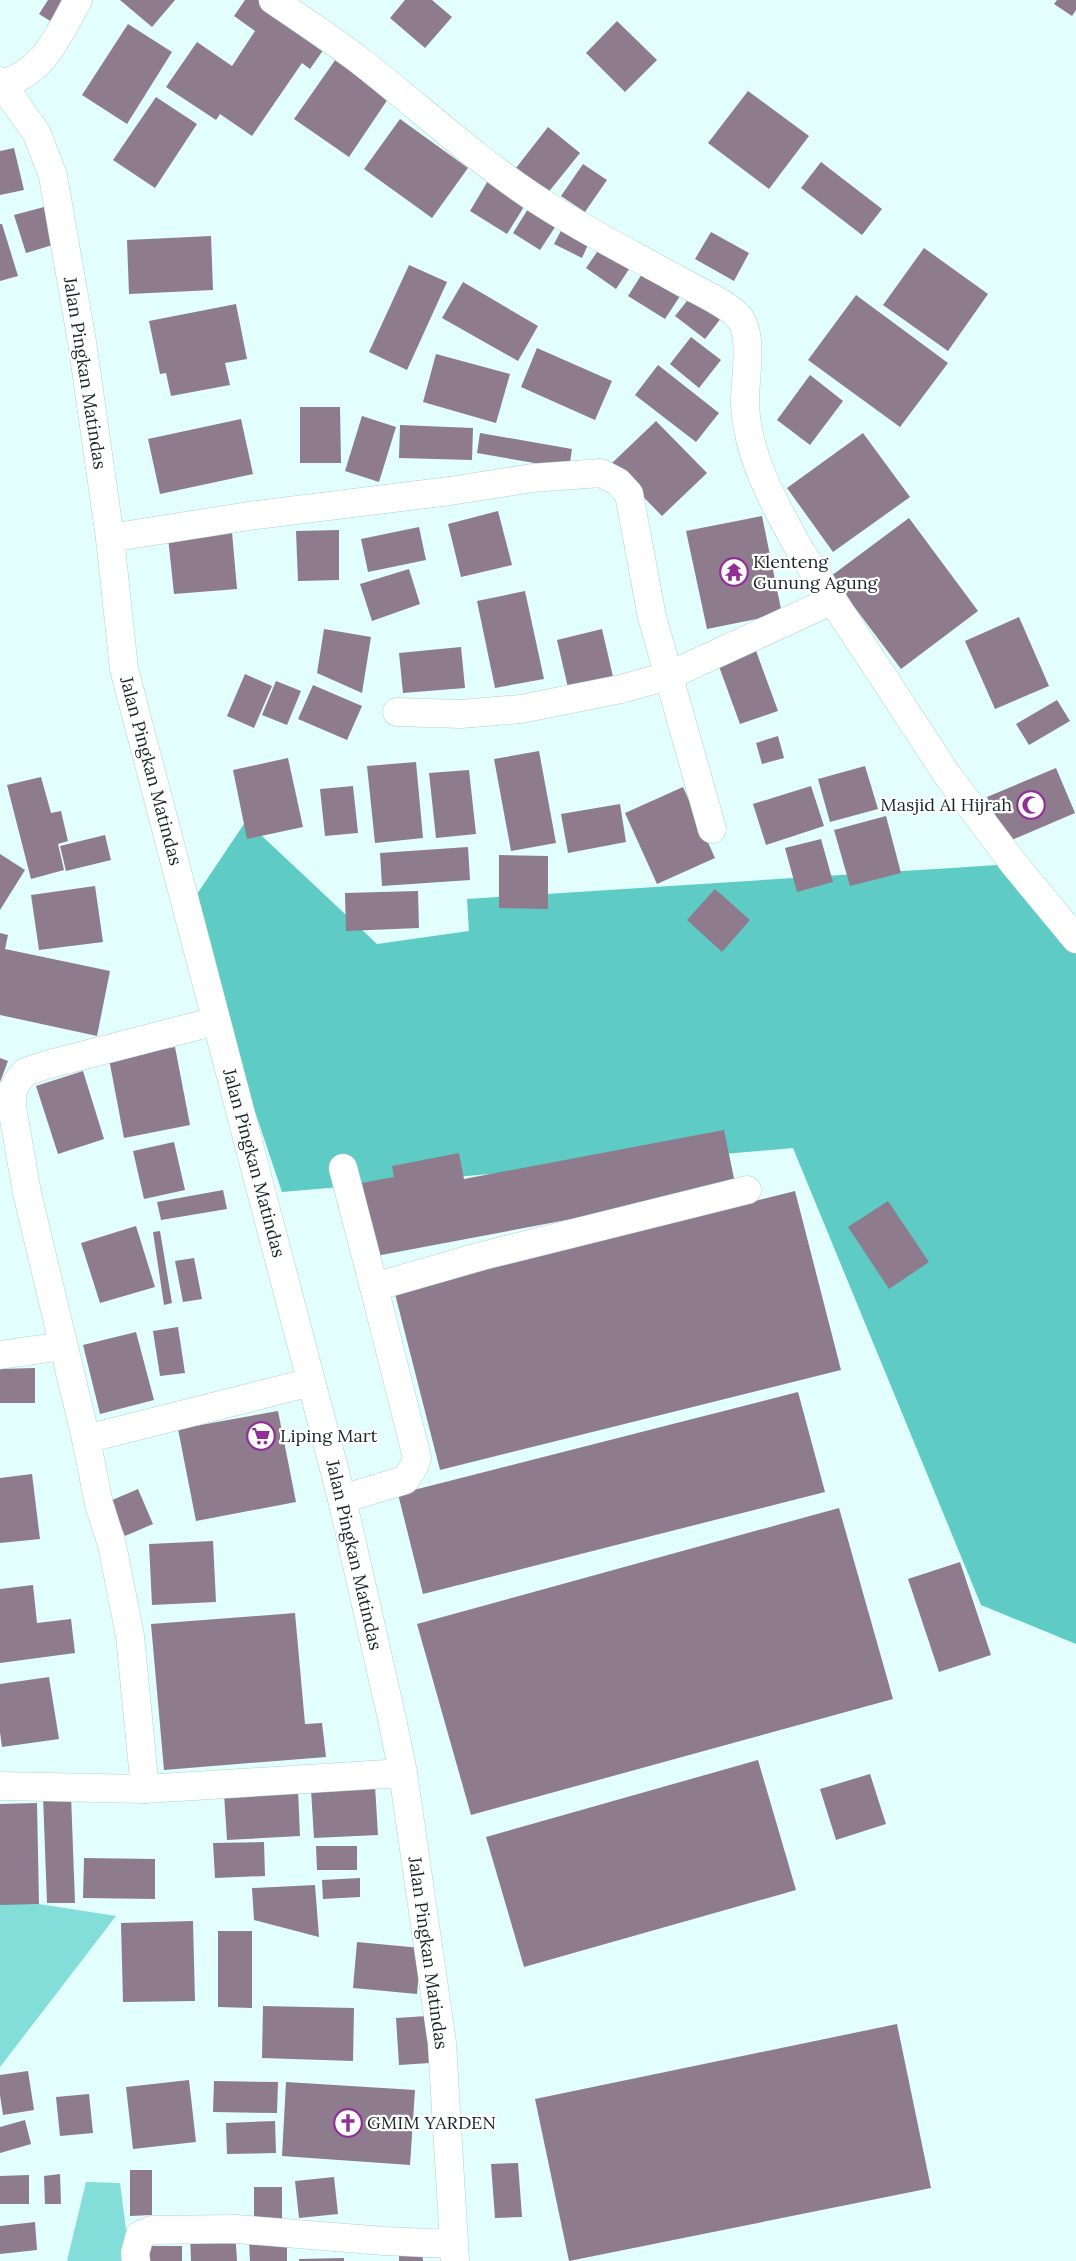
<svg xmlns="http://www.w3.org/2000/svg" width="1076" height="2261" viewBox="0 0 1076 2261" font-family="Lora,serif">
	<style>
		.green { fill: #83ddd8 }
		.forest { fill: #5fcbc5 }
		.building { fill: #8e7b8e }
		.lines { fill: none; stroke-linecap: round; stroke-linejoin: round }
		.minor-casing { stroke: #afd2cf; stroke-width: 29 }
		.minor { stroke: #fff; stroke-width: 28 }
		.labels { text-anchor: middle; stroke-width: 4.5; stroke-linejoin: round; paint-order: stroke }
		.street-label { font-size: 18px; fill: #1a2727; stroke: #fff }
		.poi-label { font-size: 18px; fill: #1a2727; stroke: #fff; text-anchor: start }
	</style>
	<rect width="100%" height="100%" fill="#e2fffd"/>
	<g class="green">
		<path d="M0 1898 116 1916 0 2067Z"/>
		<path d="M86 2182 120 2183 130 2261H67Z"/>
	</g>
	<path class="forest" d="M246 821 377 944 469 931 467 899 1014 864 1076 940V1644L981 1605 793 1148 282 1192 187 909Z"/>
	<g class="building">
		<path d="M48 0H76L60 27 39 14Z"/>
		<path d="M120 0H175L152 27Z"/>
		<path d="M245 0H260L326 46 310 69 302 63 252 136 220 114 216 120 166 87 197 42 232 66 255 31 234 16Z"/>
		<path d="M405 0H432L452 17 425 48 390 18Z"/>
		<path d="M1057 0H1076V10L1072 16 1054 4Z"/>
		<path d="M617 21 657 60 625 92 586 53Z"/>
		<path d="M128 24 172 52 127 124 82 95Z"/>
		<path d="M338 56 392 93 349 157 294 119Z"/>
		<path d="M748 91 809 136 769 189 708 143Z"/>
		<path d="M156 97 197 124 155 188 113 160Z"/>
		<path d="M400 119 468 168 432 218 364 169Z"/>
		<path d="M548 127 580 153 547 194 516 168Z"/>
		<path d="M14 148 24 190 0 195V151Z"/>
		<path d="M821 162 882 209 862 235 801 188Z"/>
		<path d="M583 164 607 180 585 212 561 196Z"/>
		<path d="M492 174 530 197 507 234 470 211Z"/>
		<path d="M533 201 561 218 540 250 513 233Z"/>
		<path d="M44 207 56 244 26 253 14 215Z"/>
		<path d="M565 223 592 236 582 258 554 244Z"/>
		<path d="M0 224H2L18 276 0 281Z"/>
		<path d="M711 232 749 253 734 281 695 259Z"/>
		<path d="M211 236 213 290 129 294 127 240Z"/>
		<path d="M604 242 633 263 616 289 586 268Z"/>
		<path d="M924 248 988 294 948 351 883 305Z"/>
		<path d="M409 265 447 282 407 370 369 352Z"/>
		<path d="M647 266 684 290 665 319 628 296Z"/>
		<path d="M463 282 538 326 518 361 442 318Z"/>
		<path d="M695 291 725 313 705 339 675 316Z"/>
		<path d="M856 295 948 363 900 427 808 360Z"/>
		<path d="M236 304 247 359 225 363 230 385 171 396 166 373 160 374 149 321Z"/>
		<path d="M691 337 721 360 699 388 670 364Z"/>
		<path d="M537 348 612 381 595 420 521 387Z"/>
		<path d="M436 354 510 374 496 423 423 402Z"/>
		<path d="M658 365 719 413 696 442 635 395Z"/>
		<path d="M810 375 843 401 810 445 777 420Z"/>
		<path d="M300 407H340L341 463H300Z"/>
		<path d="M362 416 396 427 379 482 345 471Z"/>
		<path d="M241 419 253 474 160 494 148 439Z"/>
		<path d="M656 421 707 473 662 516 611 464Z"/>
		<path d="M400 425 473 428 472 460 399 458Z"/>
		<path d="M480 433 572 449 569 469 477 453Z"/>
		<path d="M863 433 910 497 833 552 787 488Z"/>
		<path d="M498 511 512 565 461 577 448 524Z"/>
		<path d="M762 516 782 614 707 629 686 531Z"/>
		<path d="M909 518 978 611 901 669 831 576Z"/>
		<path d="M419 527 426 560 368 572 361 539Z"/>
		<path d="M339 530V580L298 581 296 531Z"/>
		<path d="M232 532 237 589 174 594 168 537Z"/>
		<path d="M409 569 420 604 372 621 360 584Z"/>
		<path d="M525 591 544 679 495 688 477 601Z"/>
		<path d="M1019 617 1049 686 995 709 965 641Z"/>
		<path d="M324 629 371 637 362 693 317 673Z"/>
		<path d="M602 629 614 681 569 692 557 640Z"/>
		<path d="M461 647 465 688 403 693 399 653Z"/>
		<path d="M755 648 778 711 740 724 717 661Z"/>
		<path d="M245 674 272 686 254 728 227 716Z"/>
		<path d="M276 681 301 691 287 725 262 715Z"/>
		<path d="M313 685 362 706 347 740 298 719Z"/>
		<path d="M1057 700 1070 721 1029 745 1016 724Z"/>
		<path d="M778 736 784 758 762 764 756 743Z"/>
		<path d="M539 751 556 843 511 851 494 759Z"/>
		<path d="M288 758 303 827 247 839 233 770Z"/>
		<path d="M416 762 423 838 375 843 367 766Z"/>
		<path d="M865 766 878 809 830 822 818 779Z"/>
		<path d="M1056 768 1075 813 1007 842 987 797Z"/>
		<path d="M469 770 476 834 436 838 429 773Z"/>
		<path d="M41 777 51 813 61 811 68 841 58 844 64 870 31 879 7 785Z"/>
		<path d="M353 786 358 833 325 836 320 789Z"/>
		<path d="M811 786 824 826 766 845 753 804Z"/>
		<path d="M683 787 715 858 657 884 625 813Z"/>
		<path d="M620 804 626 842 568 853 561 814Z"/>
		<path d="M886 816 901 873 850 886 834 830Z"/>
		<path d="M105 835 111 860 66 871 60 846Z"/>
		<path d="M821 839 833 882 797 892 785 848Z"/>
		<path d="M468 847 470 880 382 886 380 853Z"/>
		<path d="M0 854 25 870 0 910Z"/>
		<path d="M499 855 548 856V909L499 908Z"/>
		<path d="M95 886 103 942 39 950 31 895Z"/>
		<path d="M715 889 750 920 722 952 687 920Z"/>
		<path d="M418 891 419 928 346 931 345 893Z"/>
		<path d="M0 933 8 935 5 949 110 971 97 1036 0 1015Z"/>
		<path d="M175 1047 190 1125 124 1138 109 1059Z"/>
		<path d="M0 1058 8 1061 0 1082Z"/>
		<path d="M83 1071 104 1139 58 1154 36 1086Z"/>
		<path d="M724 1130 736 1188 376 1256 362 1183 394 1177 392 1166 459 1153 464 1179Z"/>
		<path d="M174 1142 185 1190 144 1199 133 1151Z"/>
		<path d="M223 1190 227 1209 161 1220 157 1202Z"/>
		<path d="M795 1191 841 1370 440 1470 394 1290Z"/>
		<path d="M888 1201 929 1262 889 1289 848 1227Z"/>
		<path d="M136 1226 155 1287 100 1303 81 1243Z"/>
		<path d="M160 1231 172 1303 164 1305 153 1232Z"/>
		<path d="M194 1258 202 1299 183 1302 175 1261Z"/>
		<path d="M178 1327 185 1373 160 1376 153 1331Z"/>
		<path d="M136 1332 154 1400 100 1414 83 1345Z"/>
		<path d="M35 1368V1403H0V1369Z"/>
		<path d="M798 1392 825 1492 423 1594 398 1494Z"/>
		<path d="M278 1411 296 1502 196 1521 178 1429Z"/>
		<path d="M32 1474 40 1539 0 1543V1478Z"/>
		<path d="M138 1489 153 1524 125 1536 110 1501Z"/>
		<path d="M839 1508 893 1699 471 1815 417 1624Z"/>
		<path d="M213 1541 216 1602 152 1605 149 1544Z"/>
		<path d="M960 1562 991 1655 939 1672 908 1579Z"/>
		<path d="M33 1585 37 1623 71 1619 75 1653 0 1663V1589Z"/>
		<path d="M295 1613 305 1724 322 1723 326 1757 164 1770 151 1624Z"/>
		<path d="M49 1677 59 1739 2 1747 0 1732V1684Z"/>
		<path d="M758 1760 796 1890 524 1967 486 1837Z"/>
		<path d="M870 1774 886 1824 836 1840 820 1789Z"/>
		<path d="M375 1786 378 1835 314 1838 311 1790Z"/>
		<path d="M298 1789 300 1836 227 1840 224 1793Z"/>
		<path d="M71 1795 75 1903H47L43 1796Z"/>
		<path d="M37 1803 39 1904 0 1905V1804Z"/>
		<path d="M264 1842 265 1876 215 1878 213 1843Z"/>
		<path d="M316 1846H357V1870H317Z"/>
		<path d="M84 1858 155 1859V1899L83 1898Z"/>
		<path d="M360 1878V1897L323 1899 322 1880Z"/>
		<path d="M315 1885 319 1937 254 1920 252 1888Z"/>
		<path d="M193 1921 195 2001 123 2002 121 1923Z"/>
		<path d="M218 1931H252V2008L218 2007Z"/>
		<path d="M357 1942 421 1948 417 1994 353 1988Z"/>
		<path d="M263 2006 354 2008 353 2061 262 2058Z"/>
		<path d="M427 2016 430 2063 399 2065 396 2018Z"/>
		<path d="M897 2024 931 2188 569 2261 535 2099Z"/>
		<path d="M28 2071 34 2110 3 2115 0 2095V2075Z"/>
		<path d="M189 2080 196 2142 133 2149 126 2087Z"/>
		<path d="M214 2081 278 2082 277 2113 213 2112Z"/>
		<path d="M286 2082 415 2090 410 2165 282 2156Z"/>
		<path d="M89 2094 93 2133 60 2136 56 2097Z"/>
		<path d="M25 2120 31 2144 0 2153V2127Z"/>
		<path d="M275 2121 276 2153 227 2154 226 2123Z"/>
		<path d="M518 2163 522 2217 495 2218 491 2164Z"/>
		<path d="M130 2170H152V2215L130 2216Z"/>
		<path d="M60 2174 61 2204H45L44 2176Z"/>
		<path d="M29 2175V2204H0V2176Z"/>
		<path d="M334 2177 338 2214 299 2218 295 2181Z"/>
		<path d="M254 2187H282V2227L254 2226Z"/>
		<path d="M35 2222 37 2250 0 2254V2226Z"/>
		<path d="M235 2230 237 2261H191L190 2232Z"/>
		<path d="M287 2240V2261H250L249 2241Z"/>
		<rect x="140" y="2246" width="42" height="15"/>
		<path d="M399 2248H422L423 2261H399Z"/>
		<path d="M344 2258V2261H299V2259Z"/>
	</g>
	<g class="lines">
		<defs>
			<g id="minor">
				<path d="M273 0C304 21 334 41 363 63 420 108 473 157 533 197 581 229 632 254 682 282 700 292 724 302 738 316 755 335 744 381 745 404 747 457 776 507 801 552L948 776 1014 864 1076 939"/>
				<path d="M0 81 37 134 53 176 82 342 110 538 124 669 342 1499 392 1719 403 1773 442 2043 455 2261"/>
				<path d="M0 85C45 72 57 37 78 0"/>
				<path d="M110 538 249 516 450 491 532 478 601 473 618 482 629 494 652 617 712 829"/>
				<path d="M397 712 461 714 521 709 621 689 668 676 833 600"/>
				<path d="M343 1168 374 1287"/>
				<path d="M0 1355 64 1346"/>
				<path d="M86 1439 311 1382"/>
				<path d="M342 1499 405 1480 413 1468 417 1458 374 1287 482 1256 747 1190"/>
				<path d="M0 1786 145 1789 403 1773"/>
				<path d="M145 1789 130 1636 112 1545 99 1504 86 1439 27 1193 12 1107V1091L17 1082 25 1072 46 1065 216 1021"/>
				<path d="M136 2261 135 2253 140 2235 152 2230 236 2229 384 2241 453 2244"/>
			</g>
		</defs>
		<use href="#minor" class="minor-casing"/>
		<use href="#minor" class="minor"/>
	</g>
	<defs>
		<symbol id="temple-ring" viewBox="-11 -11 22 22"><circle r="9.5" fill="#fff" stroke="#902f96" stroke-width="1.5"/><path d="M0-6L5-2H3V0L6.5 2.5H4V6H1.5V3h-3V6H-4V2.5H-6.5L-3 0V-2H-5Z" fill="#902f96"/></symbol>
		<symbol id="mosque-ring" viewBox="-11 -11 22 22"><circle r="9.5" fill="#fff" stroke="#902f96" stroke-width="1.5"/><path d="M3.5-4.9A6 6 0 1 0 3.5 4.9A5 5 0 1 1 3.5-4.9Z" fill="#902f96"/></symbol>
		<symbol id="supermarket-ring" viewBox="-11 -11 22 22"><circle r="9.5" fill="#fff" stroke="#902f96" stroke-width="1.5"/><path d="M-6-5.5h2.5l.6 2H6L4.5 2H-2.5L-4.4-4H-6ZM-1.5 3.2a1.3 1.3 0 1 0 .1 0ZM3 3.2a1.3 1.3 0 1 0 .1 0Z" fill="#902f96"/></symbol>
		<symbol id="church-ring" viewBox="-11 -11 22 22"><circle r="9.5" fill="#fff" stroke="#902f96" stroke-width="1.5"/><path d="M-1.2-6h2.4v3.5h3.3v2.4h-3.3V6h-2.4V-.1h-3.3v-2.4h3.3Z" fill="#902f96"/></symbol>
	</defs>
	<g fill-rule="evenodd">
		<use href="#temple-ring" x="718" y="556" width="32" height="32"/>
		<use href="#mosque-ring" x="1015" y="789" width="32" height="32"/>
		<use href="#supermarket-ring" x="245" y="1420" width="32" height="32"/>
		<use href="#church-ring" x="332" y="2107" width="32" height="32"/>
	</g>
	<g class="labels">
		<g class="street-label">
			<text transform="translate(85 373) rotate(81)" y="6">Jalan Pingkan Matindas</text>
			<text transform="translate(151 771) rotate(75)" y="6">Jalan Pingkan Matindas</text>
			<text transform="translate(254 1163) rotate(75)" y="6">Jalan Pingkan Matindas</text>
			<text transform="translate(354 1555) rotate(77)" y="6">Jalan Pingkan Matindas</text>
			<text transform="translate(428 1953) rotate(82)" y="6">Jalan Pingkan Matindas</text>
		</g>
		<g class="poi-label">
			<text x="753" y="568">Klenteng<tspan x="753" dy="21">Gunung Agung</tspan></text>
			<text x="1012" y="811" text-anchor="end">Masjid Al Hijrah</text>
			<text x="280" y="1442">Liping Mart</text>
			<text x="367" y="2129">GMIM YARDEN</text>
		</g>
	</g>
</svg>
